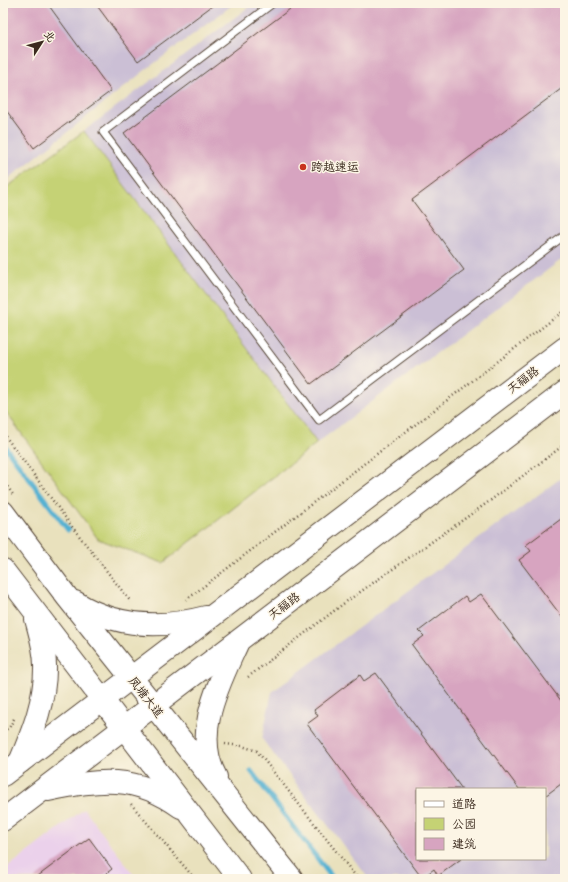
<svg xmlns="http://www.w3.org/2000/svg" width="568" height="882" viewBox="0 0 568 882" font-family="Pangolin,'LXGW WenKai TC',sans-serif">
	<style>
		.built { fill: #ebd1eb }
		.industrial { fill: #cbbfd5; fill-rule: evenodd }
		.green { fill: #c5d274; stroke: #807e49 }
		.lines { fill: none; stroke-linecap: round; stroke-linejoin: round }
		.stream { stroke: #53b1d2; stroke-width: 5 }
		.building { fill: #d7a4c0 }
		.lane-casing { stroke: #554536; stroke-width: 9 }
		.primary-casing { stroke: #554536; stroke-width: 24 }
		.path { stroke: #554536; stroke-width: 2.5; stroke-dasharray: 1 3; stroke-linecap: butt }
		.lane { stroke: #fff; stroke-width: 7 }
		.primary { stroke: #fff; stroke-width: 22 }
		.poi-dot { fill: #c8321e; stroke: #fcf5e5; stroke-width: 1.5 }
		.labels { text-anchor: middle; stroke-width: 3; stroke-linejoin: round; paint-order: stroke }
		.poi-label { font-size: 12px; fill: #3b2a1e; stroke: #fcf5e5; text-anchor: start }
		.street-label { font-size: 12px; fill: #3b2a1e; stroke: #fcf5e5 }
	</style>
	<rect width="100%" height="100%" fill="#fcf5e5"/>
	<filter id="ink" filterUnits="userSpaceOnUse"><feTurbulence type="fractalNoise" baseFrequency=".025" numOctaves="2"/><feDisplacementMap in="SourceGraphic" scale="8" xChannelSelector="R" yChannelSelector="G"/><feConvolveMatrix kernelMatrix="1 2 1 2 8 2 1 2 1" color-interpolation-filters="sRGB"/></filter>
	<filter id="wash" filterUnits="userSpaceOnUse"><feTurbulence type="fractalNoise" baseFrequency=".012" numOctaves="4" result="noise"/><feDisplacementMap in="SourceGraphic" scale="16" xChannelSelector="R" yChannelSelector="G"/><feGaussianBlur stdDeviation="0.9" result="paint"/><feColorMatrix in="noise" values="0 0 0 0 0 0 0 0 0 0 0 0 0 0 0 0 0 1.4 0 .05"/><feComposite in="paint" operator="in"/></filter>
	<g filter="url(#wash)">
		<rect width="100%" height="100%" fill="#e9e1bd"/>
		<path class="built" d="M84 809 137 879H3V871Z"/>
		<g class="industrial">
			<path d="M3 3H235L148 68 3 183Z"/>
			<path d="M254 3H565V257L317 443 84 131Z"/>
			<path d="M565 475V879H369L262 739 272 692ZM417 789H545V859H417Z"/>
		</g>
		<path class="green" d="M84 131 317 443 163 563 98 539 3 408V190Z"/>
		<g class="lines">
			<g class="stream">
				<path d="M3 444 68 530"/>
				<path d="M251 771 333 879"/>
			</g>
		</g>
		<g id="blocks">
			<g class="building">
				<path d="M3 3H47L111 91 34 148 3 106Z"/>
				<path d="M95 3H216L138 61Z"/>
				<path d="M298 3H565V86L412 200 464 270 311 384 124 133Z"/>
				<path d="M565 516V621L519 560 531 551 526 545Z"/>
				<path d="M481 594 565 706V781L545 796V789H519L412 645 424 636 419 631 465 596 469 602Z"/>
				<path d="M376 673 462 789H417V859H461L438 876 434 869 422 878 307 724 318 716 314 710 360 675 364 681Z"/>
				<path d="M89 838 112 869 99 879H34Z"/>
			</g>
		</g>
	</g>
	<g filter="url(#ink)">
		<use href="#blocks" fill-opacity="0" stroke="#554536" stroke-width="1"/>
		<g class="lines">
			<defs>
				<path id="lane" d="M273 3 103 132 319 420 565 235"/>
				<g id="primary">
					<path d="M3 512 67 597 292 879"/>
					<path d="M3 570 240 879"/>
					<path d="M75 602C115 627 161 629 206 617"/>
					<path d="M20 762C33 731 46 699 45 665 45 649 40 634 36 619"/>
					<path d="M3 775 565 348"/>
					<path d="M216 777C192 734 219 684 237 644"/>
					<path d="M48 790C100 779 135 774 181 807"/>
					<path d="M3 820 565 392"/>
				</g>
			</defs>
			<use href="#lane" class="lane-casing"/>
			<use href="#primary" class="primary-casing"/>
			<g class="path">
				<path d="M3 433 73 528 131 602"/>
				<path d="M3 480 14 496"/>
				<path d="M186 600 565 310"/>
				<path d="M248 677 343 604 487 503 565 444"/>
				<path d="M3 731 9 728 15 717"/>
				<path d="M225 744 242 746 257 751 358 879"/>
				<path d="M131 804 195 879"/>
			</g>
			<use href="#lane" class="lane"/>
			<use href="#primary" class="primary"/>
		</g>
	</g>
	<circle class="poi-dot" cx="303" cy="167" r="4"/>
	<g class="labels">
		<g class="poi-label">
			<text x="311" y="171">跨越速运</text>
		</g>
		<g class="street-label">
			<text transform="translate(523 380) rotate(-37)" y="4">天福路</text>
			<text transform="translate(284 606) rotate(-37)" y="4">天福路</text>
			<text transform="translate(146 697) rotate(52)" y="4">凤塘大道</text>
		</g>
	</g>
	<rect width="568" height="882" fill="none" stroke="#fcf5e5" stroke-width="16"/>
	<rect x="416" y="788" width="130" height="72" fill="#fcf5e5" stroke="#afa495"/>
	<rect x="424" y="801" width="20" height="6" fill="#ffffff" stroke="#afa495"/>
	<text x="452" y="808" font-size="12" fill="#3b2a1e">道路</text>
	<rect x="424" y="818" width="20" height="12" fill="#c5d274" stroke="#afa495"/>
	<text x="452" y="828" font-size="12" fill="#3b2a1e">公园</text>
	<rect x="424" y="838" width="20" height="12" fill="#d7a4c0" stroke="#afa495"/>
	<text x="452" y="848" font-size="12" fill="#3b2a1e">建筑</text>
	<g transform="translate(42 42) rotate(54)" stroke="#fcf5e5" stroke-width="3" paint-order="stroke">
	<path d="M0-3L7 15L0 10L-7 15Z" fill="#3b2a1e"/>
	<text y="-6" font-size="11" font-weight="bold" text-anchor="middle" fill="#3b2a1e">北</text>
	</g>
</svg>
